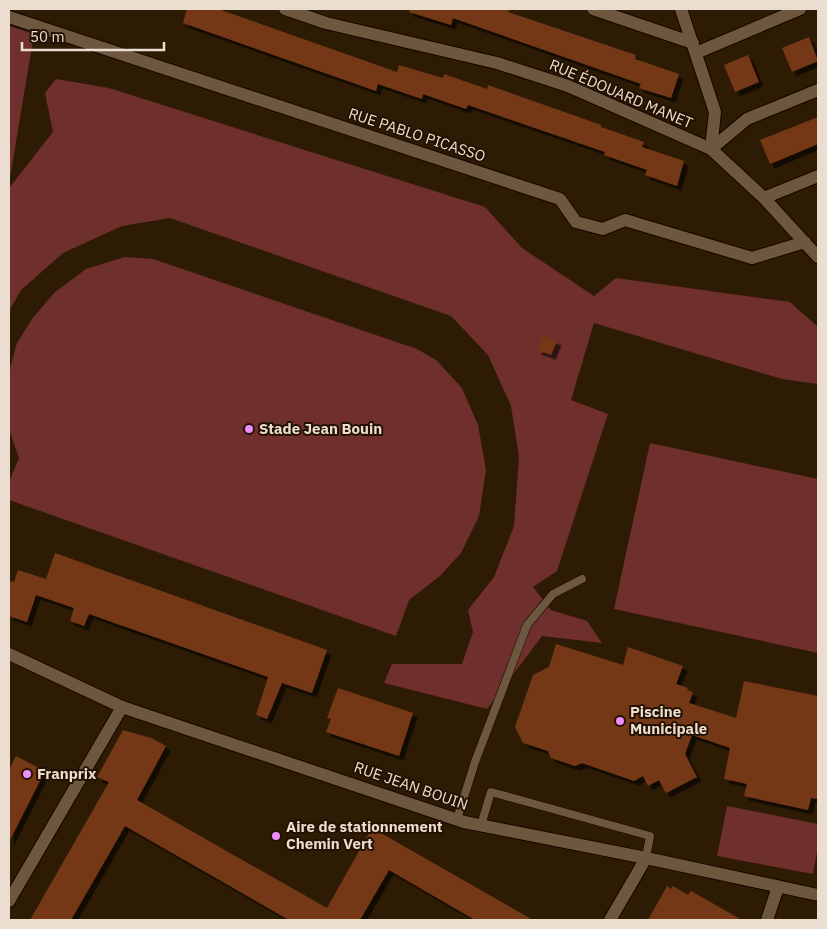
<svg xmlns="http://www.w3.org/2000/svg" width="827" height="929" viewBox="0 0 827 929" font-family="'IBM Plex Sans',sans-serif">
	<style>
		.green { fill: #6f2f2c }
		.building { fill: #743818; filter: url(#shadow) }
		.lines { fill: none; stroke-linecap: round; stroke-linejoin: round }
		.service-casing { stroke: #160500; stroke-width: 9 }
		.minor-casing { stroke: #160500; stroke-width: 14 }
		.service { stroke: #6e573f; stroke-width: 8 }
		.minor { stroke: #6e573f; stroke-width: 12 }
		.poi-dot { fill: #eb8dfb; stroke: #241100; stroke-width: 2 }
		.labels { text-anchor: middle; stroke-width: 4; stroke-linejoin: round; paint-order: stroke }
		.street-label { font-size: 15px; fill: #ebded0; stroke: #241100 }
		.poi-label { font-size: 15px; font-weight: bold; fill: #ebded0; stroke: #241100; text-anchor: start }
	</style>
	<defs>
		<filter id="shadow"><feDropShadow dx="4.5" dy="4.5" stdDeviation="0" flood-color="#0009"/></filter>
	</defs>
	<rect width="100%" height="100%" fill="#2e1b04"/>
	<g class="green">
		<path d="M9 26 34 34 9 184Z"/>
		<path d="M56 79 109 88 485 207 522 248 594 296 616 278 790 302 818 327V384L782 379 594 323 571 400 608 414 557 571 533 587 551 610 587 621 602 643 542 636 487 709 384 683 392 664H462L473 632 468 610 494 577 514 526 519 457 511 406 488 355 451 316 170 218 122 226 63 253 21 290 9 311V188L53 132 45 93Z"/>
		<path d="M125 257 153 259 417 349 436 360 462 388 478 425 486 470 479 516 461 553 440 576 409 600 396 636 9 500V482L19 458 9 429V372L17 343 32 319 54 293 86 269Z"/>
		<path d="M650 443 818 479V653L614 609Z"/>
		<path d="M727 806 818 824V846L813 874 717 856Z"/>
	</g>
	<g class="building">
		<path d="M187 9H218L397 72 399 65 443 78 444 74 487 89 488 85 601 125V127L644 142 642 147 684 161 677 186 645 175 647 170 604 155 605 152 468 105 466 109 423 94 422 99 378 84 376 91 183 23Z"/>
		<path d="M410 9H509L508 12 636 55 635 59 679 74 671 98 639 88 641 84 453 18 451 25 409 12Z"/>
		<path d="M809 37 818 61 792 72 782 48Z"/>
		<path d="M748 55 759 82 735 92 724 65Z"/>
		<path d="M818 117V144L770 164 760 140Z"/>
		<path d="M543 336 557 341 551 355 537 350Z"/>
		<path d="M55 553 327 650 312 693 282 683 267 719 256 715 268 677 89 614 84 626 70 621 74 608 36 595 27 622 9 616V581L14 582 18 570 46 579Z"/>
		<path d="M556 644 623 665 628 647 683 666 676 684 688 688 687 690 693 692 689 703 736 718 744 681 818 696V799L811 798 808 810 744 796 747 784 724 779 730 748 692 735 685 754 697 777 666 793 659 780 648 786 643 776 634 781 582 763 575 766 551 758 548 751 523 743 515 727 533 675 549 667Z"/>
		<path d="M338 688 413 713 399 756 326 732 331 719 327 718Z"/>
		<path d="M123 730 151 738 166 746 137 800 327 908 372 828 533 920H475L389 870 360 920H289L125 826 71 920H30L109 782 97 777Z"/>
		<path d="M16 756 45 771 9 842V770Z"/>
		<path d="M667 886 671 889 673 886 688 895 691 891 742 920H648Z"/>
	</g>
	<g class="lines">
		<defs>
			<g id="service">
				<path d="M457 819 475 762 527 625 553 594 582 579"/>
				<path d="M481 825 491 792 650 836 646 858"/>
			</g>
			<g id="minor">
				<path d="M285 9 326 23 497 63 568 86 711 149 764 198 818 257"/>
				<path d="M593 9 693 43"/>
				<path d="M681 9 715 112 711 149"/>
				<path d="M9 17 560 199 576 222 603 229 625 220 752 258 805 242"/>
				<path d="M696 53 800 9"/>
				<path d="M711 149 747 119 818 90"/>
				<path d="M764 198 818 176"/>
				<path d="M9 654 122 707 464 822 646 858 818 895"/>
				<path d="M9 901 122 707"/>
				<path d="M610 920 646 858"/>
				<path d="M767 920 778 887"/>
			</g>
		</defs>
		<use href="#service" class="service-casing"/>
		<use href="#minor" class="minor-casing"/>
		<use href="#service" class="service"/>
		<use href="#minor" class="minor"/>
	</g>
	<g class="poi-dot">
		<circle cx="249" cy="429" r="5"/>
		<circle cx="620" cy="721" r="5"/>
		<circle cx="27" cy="774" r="5"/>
		<circle cx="276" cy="836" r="5"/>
	</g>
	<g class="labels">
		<g class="street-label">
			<text transform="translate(621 94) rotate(23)" y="5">RUE ÉDOUARD MANET</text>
			<text transform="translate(417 135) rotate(18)" y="5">RUE PABLO PICASSO</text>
			<text transform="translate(411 786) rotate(19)" y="5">RUE JEAN BOUIN</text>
		</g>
		<g class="poi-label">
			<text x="259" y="434">Stade Jean Bouin</text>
			<text x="630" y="717">Piscine<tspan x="630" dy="17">Municipale</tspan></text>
			<text x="37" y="779">Franprix</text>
			<text x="286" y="832">Aire de stationnement<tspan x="286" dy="17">Chemin Vert</tspan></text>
		</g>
	</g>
	<rect width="827" height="929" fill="none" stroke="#ebded0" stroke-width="20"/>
	<path d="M22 42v8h142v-8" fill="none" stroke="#ebded0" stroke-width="2.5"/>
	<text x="30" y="42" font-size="15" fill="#ebded0" stroke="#241100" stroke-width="4" paint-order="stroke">50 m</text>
</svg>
